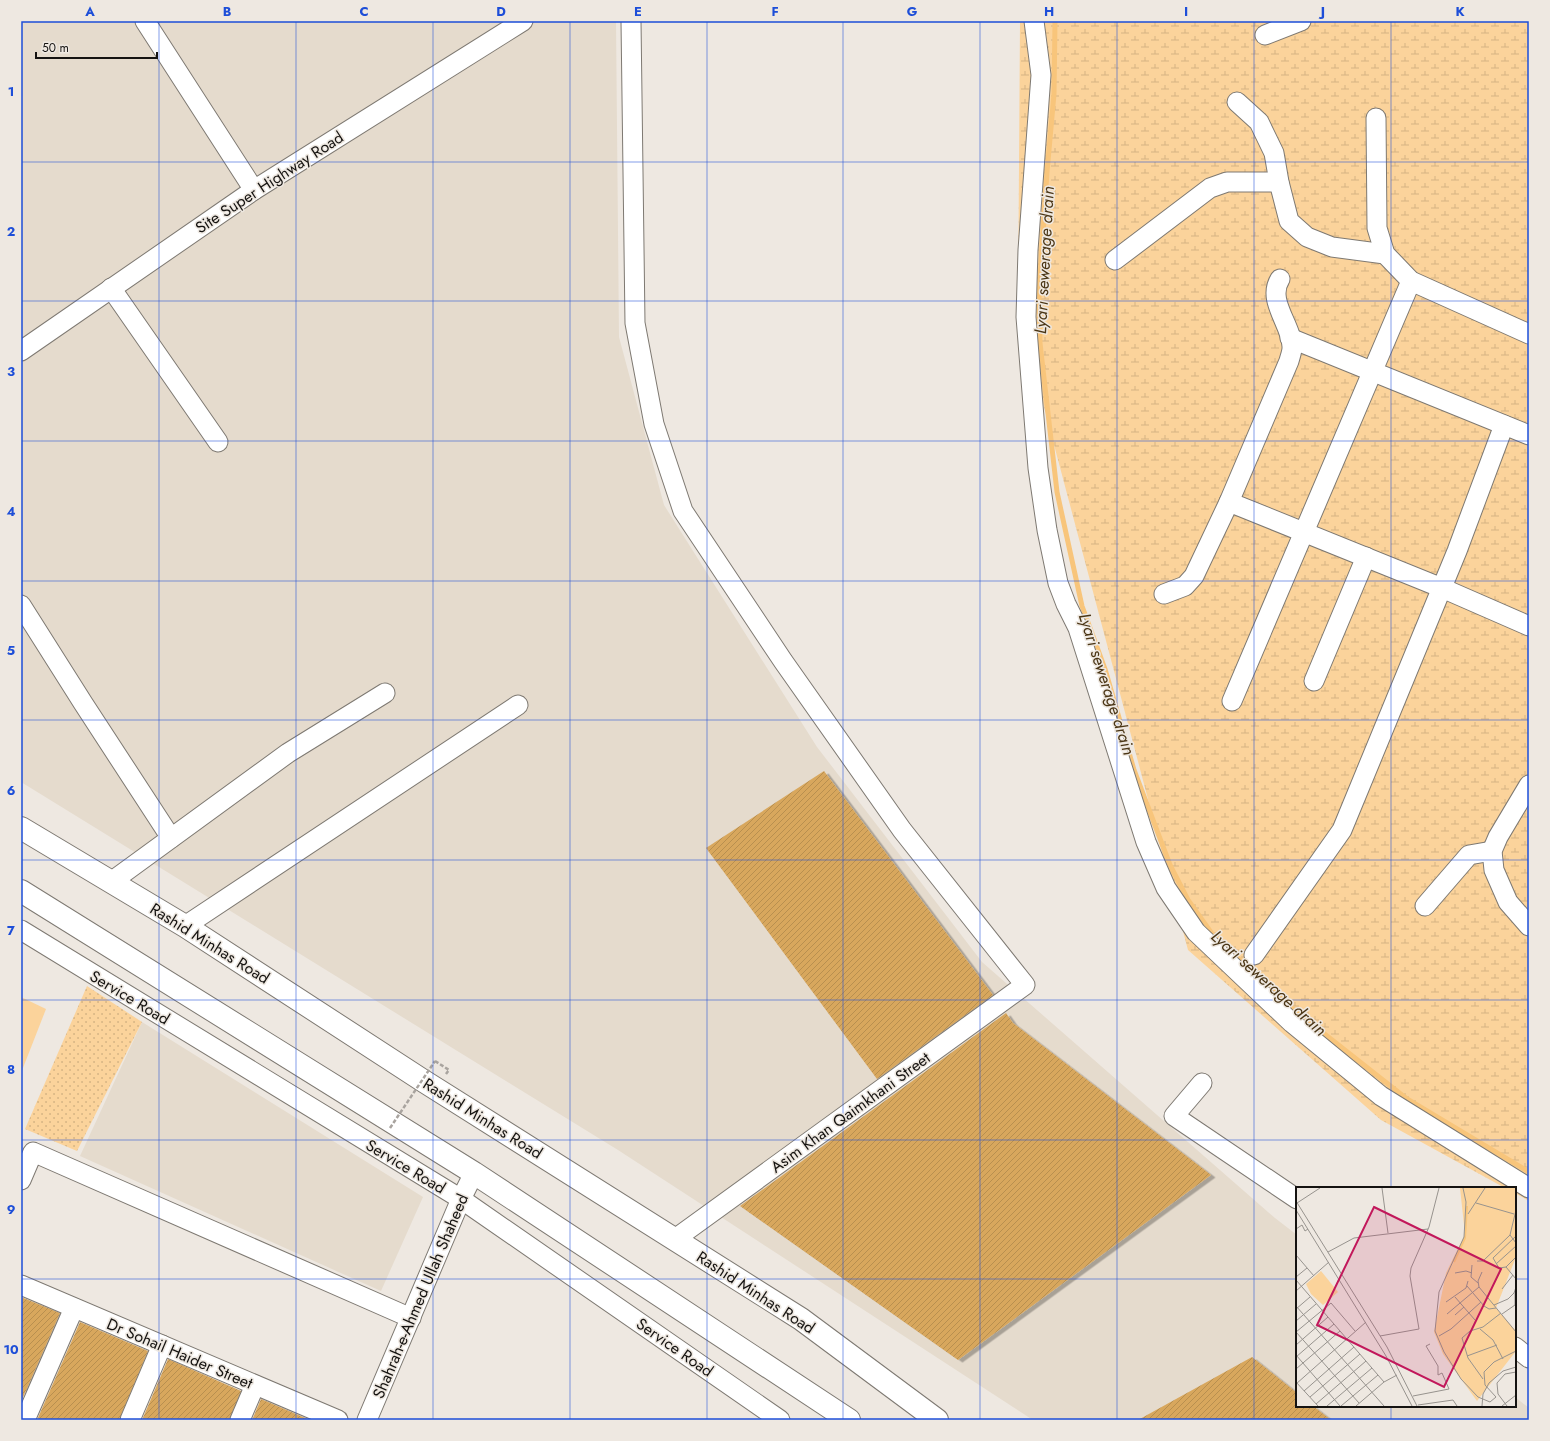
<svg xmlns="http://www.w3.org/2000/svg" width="1550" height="1441" viewBox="0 0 1550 1441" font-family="Jost,sans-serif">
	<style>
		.built { fill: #e5dbcd }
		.wetland { fill: url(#wetland-marsh) }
		.park { fill: url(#park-dots) }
		.garden { fill: #fbd39b }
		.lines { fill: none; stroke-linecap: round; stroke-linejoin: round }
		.stream { stroke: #f8c57b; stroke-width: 5 }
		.building { fill: url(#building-hatch); filter: url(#shadow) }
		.minor-casing { stroke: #7e7972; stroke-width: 21 }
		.major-casing { stroke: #7e7972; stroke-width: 24 }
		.path { stroke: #a9a49f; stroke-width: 2.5; stroke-dasharray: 4 2; stroke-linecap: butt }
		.minor { stroke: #fff; stroke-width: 19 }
		.major { stroke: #fff; stroke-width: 22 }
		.path-bridge { stroke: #a9a49f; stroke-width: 2.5; stroke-dasharray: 4 2; stroke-linecap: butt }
		.grid { fill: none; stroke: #1d4ed8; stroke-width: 1; stroke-opacity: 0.55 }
		.labels { text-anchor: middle; stroke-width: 3; stroke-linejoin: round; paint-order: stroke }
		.street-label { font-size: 16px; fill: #151311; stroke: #eee8e1 }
		.water-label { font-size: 17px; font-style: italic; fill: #4b3616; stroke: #eee8e1 }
		.inset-river { fill: none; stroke: #f8c57b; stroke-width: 2 }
		.inset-road { fill: none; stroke: #97938e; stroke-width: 1 }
		.view { fill: #c2185b; fill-opacity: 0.15; stroke: #c2185b; stroke-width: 2 }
		.inset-edge { fill: none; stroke: #151311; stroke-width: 2 }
		.neatline { fill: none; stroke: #1d4ed8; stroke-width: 1.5 }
		.grid-label { font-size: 13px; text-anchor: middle; font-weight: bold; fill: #1d4ed8 }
	</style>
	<defs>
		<pattern id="wetland-marsh" width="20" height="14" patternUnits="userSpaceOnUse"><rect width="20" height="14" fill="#fbd39b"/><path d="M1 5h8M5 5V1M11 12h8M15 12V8" fill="none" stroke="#d6b484"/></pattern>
		<pattern id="park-dots" width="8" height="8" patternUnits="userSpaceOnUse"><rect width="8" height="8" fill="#fbd39b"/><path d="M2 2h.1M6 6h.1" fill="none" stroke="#d6b484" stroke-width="1.8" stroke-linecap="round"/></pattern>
		<pattern id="building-hatch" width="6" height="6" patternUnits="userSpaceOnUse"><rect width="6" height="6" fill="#d8a75d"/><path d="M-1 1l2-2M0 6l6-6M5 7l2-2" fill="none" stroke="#b88f50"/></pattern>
		<filter id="shadow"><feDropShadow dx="4.5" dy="2.5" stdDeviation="0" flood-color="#0004"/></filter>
	</defs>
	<rect width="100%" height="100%" fill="#eee8e1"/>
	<g class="built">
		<path d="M21 21H616L619 337 664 505 817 747 982 962 1275 1218 1297 1235V1406H1515V1397L1529 1408V1420H1033L618 1150 21 782Z"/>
		<path d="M142 1022 423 1197 381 1291 80 1156Z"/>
	</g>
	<path class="wetland" d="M1020 21H1529V1201L1515 1193V1188H1505L1381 1120 1188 950 1018 309Z"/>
	<path class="park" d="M87 986 142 1022 77 1151 25 1129Z"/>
	<path class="garden" d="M21 997 46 1009 21 1073Z"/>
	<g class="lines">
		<g class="stream">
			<path d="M1055 21 1054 94 1047 172 1039 293 1040 343 1057 492 1082 606 1105 669 1134 770 1170 865 1188 900 1215 938"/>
			<path d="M1226 947 1289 1006 1407 1099 1529 1172"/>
		</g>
	</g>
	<g class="building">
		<path d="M824 771 993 995 877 1079 706 848Z"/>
		<path d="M1006 1013 1013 1023 1211 1175 958 1360 740 1206Z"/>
		<path d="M21 1297 60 1313 21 1402Z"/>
		<path d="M80 1322 148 1351 119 1420H37Z"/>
		<path d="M1252 1357 1297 1393V1406H1313L1331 1420H1138Z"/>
		<path d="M168 1359 241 1391 229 1420H142Z"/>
		<path d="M261 1399 310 1420H252Z"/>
	</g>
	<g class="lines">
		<defs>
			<g id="minor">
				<path d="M145 21 254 190"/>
				<path d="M631 21 635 323 654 424 683 511 783 661 902 830 1025 985 675 1239"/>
				<path d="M1034 21 1041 75 1028 250 1026 317 1038 468 1047 530 1058 583 1066 604 1078 628 1146 842 1166 888 1196 932 1292 1023 1381 1096 1529 1188"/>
				<path d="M1265 35 1301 21"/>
				<path d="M1237 102 1259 122 1274 153 1279 182 1289 221 1307 237 1332 247 1385 254"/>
				<path d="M1376 118 1377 228 1385 254 1411 281 1529 334"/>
				<path d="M1115 260 1210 188 1227 182H1279"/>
				<path d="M111 288 218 442"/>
				<path d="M1290 338 1529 435"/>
				<path d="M21 351 254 190 523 21"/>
				<path d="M1229 502 1442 588 1529 626"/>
				<path d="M1164 594 1185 586 1194 576 1229 502 1289 361C1290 357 1292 352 1292 348 1293 326 1266 301 1280 279"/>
				<path d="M21 605 83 703 171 838"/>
				<path d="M1314 681 1366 557"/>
				<path d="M1232 701 1411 281"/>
				<path d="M1529 785 1498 837 1492 851 1494 870 1508 902 1529 926"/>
				<path d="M111 882 288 753 385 693"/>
				<path d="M1425 906 1469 855 1492 851"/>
				<path d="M185 926 518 705"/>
				<path d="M21 930 461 1199 780 1420"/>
				<path d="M1254 955 1342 830 1457 551 1504 425"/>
				<path d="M1202 1083 1174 1116 1297 1199"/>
				<path d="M21 1180 33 1152 411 1318"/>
				<path d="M21 1285 338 1420"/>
				<path d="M1515 1347 1529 1358"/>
				<path d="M25 1420 74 1308"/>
				<path d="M130 1420 162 1345"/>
				<path d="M240 1420 255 1385"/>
				<path d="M367 1420 461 1199 474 1173"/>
			</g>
			<g id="major">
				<path d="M21 828 185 926 422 1080 801 1319 937 1420"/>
				<path d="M21 891 474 1173 849 1420"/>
			</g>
		</defs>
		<use href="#minor" class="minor-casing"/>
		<use href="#major" class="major-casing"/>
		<path class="path" d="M435 1061 449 1070 446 1074"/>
		<use href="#minor" class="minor"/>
		<use href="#major" class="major"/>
		<path class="path-bridge" d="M390 1128 435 1061"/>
	</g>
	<path class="grid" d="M159 21V1420M296 21V1420M433 21V1420M570 21V1420M707 21V1420M843 21V1420M980 21V1420M1117 21V1420M1254 21V1420M1391 21V1188M21 162H1529M21 301H1529M21 441H1529M21 581H1529M21 720H1529M21 860H1529M21 1000H1529M21 1140H1529M21 1279H1297M1515 1279H1529M1391 1406V1420"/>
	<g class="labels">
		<g class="street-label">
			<text transform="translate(269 182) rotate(-33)" y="6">Site Super Highway Road</text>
			<text transform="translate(210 943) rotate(32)" y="6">Rashid Minhas Road</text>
			<text transform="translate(130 997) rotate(31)" y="6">Service Road</text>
			<text transform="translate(850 1112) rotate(-36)" y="6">Asim Khan Qaimkhani Street</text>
			<text transform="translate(483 1118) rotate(32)" y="6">Rashid Minhas Road</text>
			<text transform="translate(406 1166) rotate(31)" y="6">Service Road</text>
			<text transform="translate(756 1292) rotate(33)" y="6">Rashid Minhas Road</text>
			<text transform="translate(420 1296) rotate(-67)" y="6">Shahrah-e-Ahmed Ullah Shaheed</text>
			<text transform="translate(675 1347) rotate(35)" y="6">Service Road</text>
			<text transform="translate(180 1353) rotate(23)" y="6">Dr Sohail Haider Street</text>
		</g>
		<g class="water-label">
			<text transform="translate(1044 260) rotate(-87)" y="6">Lyari sewerage drain</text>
			<text transform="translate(1107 684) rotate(72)" y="6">Lyari sewerage drain</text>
			<text transform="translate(1269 983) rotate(42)" y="6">Lyari sewerage drain</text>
		</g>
	</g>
	<g transform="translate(1296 1187)">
		<rect width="220" height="220" fill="#eee8e1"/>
		<path d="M164 1H220V70L200 121 220 144V164L181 214 147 167 138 145 150 86 169 47Z" fill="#fbd39b"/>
		<path d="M25 84 42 105 27 118 15 107 10 97Z" fill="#fbd39b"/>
		<path class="inset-river" d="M158 75 169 51 171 19"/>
		<path class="inset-road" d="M86 1 92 46M167 1 170 15 168 50 143 105 139 144 148 165 165 192 182 210 194 215 200 210 189 198 188 185 198 175 220 164M0 14 91 160 121 219M1 16 24 1M180 16 218 27M0 23 90 169 116 219M220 23 214 48 220 56M172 27 189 1M0 42 6 38 9 44 12 42M220 49 197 71 203 81 210 80 220 70M32 65 58 51 132 42M0 68 18 89M181 74H187L214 48M200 77 220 59M176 78 175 90 182 96M210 80 220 92M186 85 182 94 183 100 220 145M159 86 170 84 176 86M0 90 11 81M0 93 88 195M171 99 188 119 193 122 200 121M206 102 217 88M0 104 33 75M159 110 179 133M150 115 170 101 172 94M198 118 212 112 218 106 220 100M0 119 88 219M0 122 14 110M151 127 183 100M206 127 219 118V105M159 128 168 120M0 134 20 117M184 142 197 153 207 172M0 145 63 216M0 145 35 116 59 144M84 149 123 142 114 89 115 81 133 40 143 1M143 149 155 142 185 115M0 158 32 130M0 168 44 219M171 169 201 158M0 170 38 137M0 182 44 144M187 192 172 171 166 151 174 144 187 140 205 126M0 195 22 219M0 197 70 135M8 204 58 160M117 209 153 202 146 186 142 188V179L130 159 134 157M14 210 64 167M20 217 70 174M122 218 157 213 161 219M31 219 76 181M45 219 82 188M60 219 88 195 101 188M186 219 187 207 193 196 207 184 220 180M206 219 220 208M211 219 202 207 201 196 209 187 220 185"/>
		<path class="view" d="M78 20 205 82 148 200 21 138Z"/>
		<rect width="220" height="220" class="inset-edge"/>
	</g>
	<rect width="1550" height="1441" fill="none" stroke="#eee8e1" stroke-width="44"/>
	<path d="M36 52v6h121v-6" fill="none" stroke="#151311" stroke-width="2"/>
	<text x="42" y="52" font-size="12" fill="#151311" stroke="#eee8e1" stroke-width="3" paint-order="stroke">50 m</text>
	<rect x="22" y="22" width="1506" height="1397" class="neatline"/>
	<g class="grid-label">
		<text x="90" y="16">A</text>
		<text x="227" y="16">B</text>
		<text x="364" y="16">C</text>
		<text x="501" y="16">D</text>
		<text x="638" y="16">E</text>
		<text x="775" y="16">F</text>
		<text x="912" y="16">G</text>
		<text x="1049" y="16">H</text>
		<text x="1186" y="16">I</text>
		<text x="1323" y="16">J</text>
		<text x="1460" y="16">K</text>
		<text x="11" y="96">1</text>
		<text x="11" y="236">2</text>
		<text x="11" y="376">3</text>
		<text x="11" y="516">4</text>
		<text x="11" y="655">5</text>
		<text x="11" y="795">6</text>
		<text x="11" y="935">7</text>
		<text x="11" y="1074">8</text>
		<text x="11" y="1214">9</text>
		<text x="11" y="1354">10</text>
	</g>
</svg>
